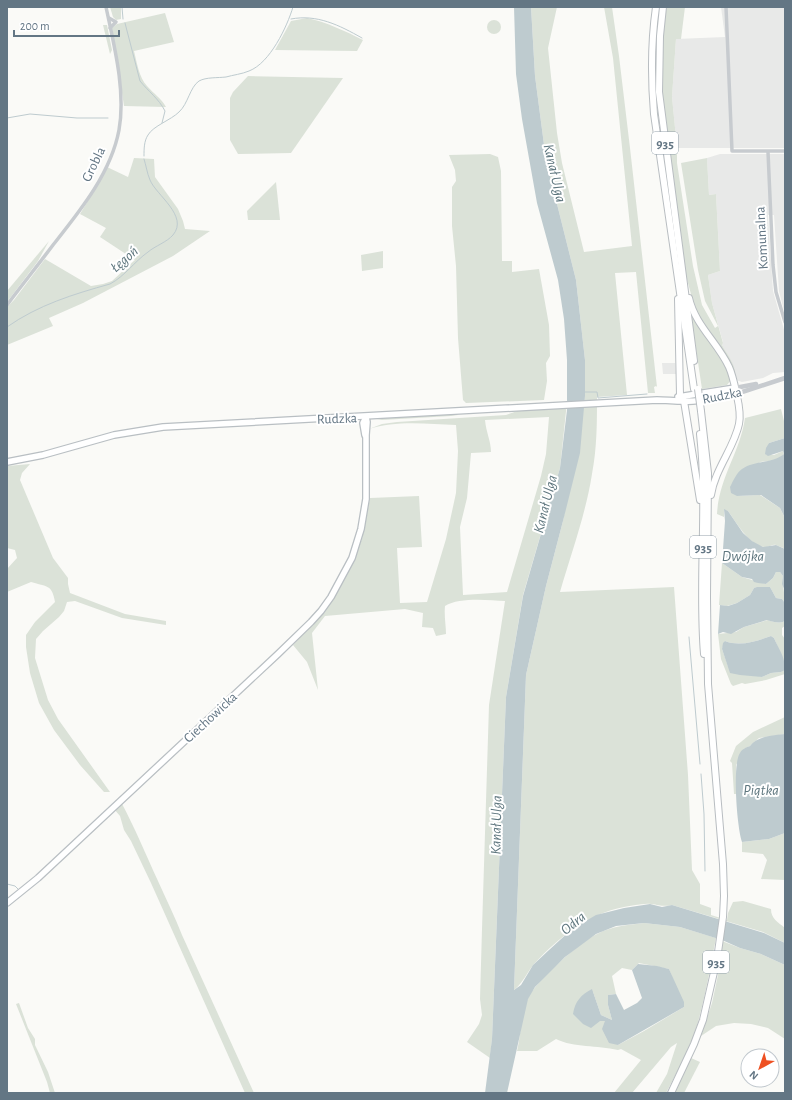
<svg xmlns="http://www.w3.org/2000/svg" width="792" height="1100" viewBox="0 0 792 1100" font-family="'Alegreya Sans',sans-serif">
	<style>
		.built { fill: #e8e9e8 }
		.green { fill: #dbe2d8; fill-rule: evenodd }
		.water { fill: #becbcf }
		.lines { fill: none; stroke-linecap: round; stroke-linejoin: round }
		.stream { stroke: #becbcf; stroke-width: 1 }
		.secondary-casing { stroke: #b9bfc3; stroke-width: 8 }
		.primary-casing { stroke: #b8bdc1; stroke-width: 8 }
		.minor { stroke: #c7cbcf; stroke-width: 3.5 }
		.tertiary { stroke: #c7cbcf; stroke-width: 4.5 }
		.secondary { stroke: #fff; stroke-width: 5.5 }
		.primary { stroke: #fff; stroke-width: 6 }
		.primary-bridge-casing { stroke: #b8bdc1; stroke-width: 8; stroke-linecap: butt }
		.primary-bridge { stroke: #fff; stroke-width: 6 }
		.labels { text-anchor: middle; stroke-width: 4; stroke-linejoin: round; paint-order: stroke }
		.shield { fill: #fff; stroke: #929fa9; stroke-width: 1 }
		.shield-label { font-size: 13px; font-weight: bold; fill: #637684 }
		.street-label { font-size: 14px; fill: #637684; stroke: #fff }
		.water-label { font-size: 15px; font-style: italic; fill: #5e767e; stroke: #fff }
	</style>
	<rect width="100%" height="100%" fill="#fafaf7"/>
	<g class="built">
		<path d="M721 7H785V148H677L672 97 676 39 725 37Z"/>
		<path d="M720 154H785V315L779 291 774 215H768L773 291 785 333V372L773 373 763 378 742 382 736 380 731 361 722 345 723 342 712 303 708 275 720 271 716 194 709 195 707 158Z"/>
		<path d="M662 363H675L676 374H663Z"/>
	</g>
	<g class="green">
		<path d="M110 7H121V19L116 20 113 17Z"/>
		<path d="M531 7H557L548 48 557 133 562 163 584 252 632 246 613 58 604 7H612L619 56 630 148 657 387 656 386 654 387 655 393H648L636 272 615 273 627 395 597 397C597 423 597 448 592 474 586 513 571 554 560 592L674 587 688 775 692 870 700 884V904L711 908V915L727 920 728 913 733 902 743 901 771 909C771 919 778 922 785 928V943L763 932 672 905C663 907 660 905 651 904 643 903 632 906 624 907 588 914 559 937 534 964 527 972 523 983 514 990L526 675 546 586 563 521 585 396V360L576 280 546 160 535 76Z"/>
		<path d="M667 7H685L681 39H676L672 97 677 148V163L693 266 702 305 715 328 718 326 705 301 698 270 681 163 707 158 709 195 716 194 720 271 708 275 712 303 723 343 722 345C727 354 737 367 735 376L695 309 685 272 661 95 663 26Z"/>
		<path d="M165 13 174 42 134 51C137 63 139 77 147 86 154 94 161 98 166 107L124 106 112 28 117 24Z"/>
		<path d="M307 18C326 22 345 31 363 40L357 51 275 50 291 21Z"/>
		<circle cx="494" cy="27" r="7"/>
		<path d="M103 25H107L112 50 110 54Z"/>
		<path d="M248 76 343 78 291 153 238 154 230 140V98L233 92Z"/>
		<path d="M490 154 498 157 501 171 502 261H512V272L539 269 549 325 550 356 546 363 547 381 544 400 466 403 463 400 458 338 456 266 452 226V187L456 181 455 170 449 155Z"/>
		<path d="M134 158 154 159 155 177 178 209 183 221 185 229 210 231 173 256 83 303 49 318 53 326 7 345V307L14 300 45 259 91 286 103 284 112 281 135 260 100 237 106 228 80 214 94 191 107 167 128 177Z"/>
		<path d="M276 182 280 220H248L247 211Z"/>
		<path d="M49 241 38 261 7 302V291Z"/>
		<path d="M383 251V268L362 271 361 255Z"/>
		<path d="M689 303 726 366 731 380 727 385 702 389Z"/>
		<path d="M551 402H567L560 468 523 595 506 697 492 1039 490 1058 467 1042 479 1024 482 1015 480 999 482 929 489 705 505 601C488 600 459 597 445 606 444 616 446 625 446 634L436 636 433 628 422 627 423 613 405 609 325 616 312 633 318 690 307 662 293 645 315 622 337 593 352 563 362 539 370 498 419 496 422 547 397 548 400 603 427 602 446 539 456 493 458 451 456 425C428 424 396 420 369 429L382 424 397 422 506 415 520 410 550 408ZM549 417 546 454 541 476 507 592 463 595 460 527 467 498 471 453 491 452C491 441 486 432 485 420Z"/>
		<path d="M781 409 785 425V438L769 443 766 455H774L783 451 784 454 777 460 760 462 737 496 760 495 780 508 785 518V549C783 548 779 546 776 545 772 544 768 548 764 547 749 545 736 522 728 511L724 510V517L717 514C719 477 740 453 745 418Z"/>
		<path d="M457 414 458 415 451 416 382 420 377 419 380 417Z"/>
		<path d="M30 464 22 473 20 480 53 558 68 578V584L70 593 125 614 166 621V625L122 618 75 601 67 602 64 611 59 617 43 631 36 639 35 658 48 700 58 719 110 792H104L80 765 54 730 39 703 30 673 26 647V635L35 622 55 602C52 584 47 587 31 582L7 592V569L17 558 15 550 7 548V466Z"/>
		<path d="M722 563 742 577 766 584 773 578 776 572H780L783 576C782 585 785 594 785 603L782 599 776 598 770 587H759L754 588 750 595 737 603 727 606 719 605Z"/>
		<path d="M768 620C774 622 779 624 785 621V626L782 628V635L785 639V664L774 638 771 636C757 641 740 647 725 641L722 649 728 666 762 677 771 673 781 672 784 670 785 667V674L766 680 745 684 742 683 733 686 731 684 721 659 718 634 736 632 744 627Z"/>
		<path d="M785 717V734L759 738 750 746 746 748 736 765 737 794H734L732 763 730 761 736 746 753 732Z"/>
		<path d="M121 802C135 828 146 855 158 881 166 899 175 917 182 935L254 1093H245L151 883 131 841 124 830 120 816 114 809Z"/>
		<path d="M785 833V880L761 879 767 860 763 854 742 852V842L769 839Z"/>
		<path d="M644 923 680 927 716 938C710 968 705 999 696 1029 689 1051 677 1072 666 1093H656L667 1074 677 1043 671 1047 632 1093H614L641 1060 621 1049 618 1050C597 1045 574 1048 556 1039L537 1051H517C521 1035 521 1013 528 998 536 981 580 942 597 934 612 926 628 925 644 923ZM639 963 669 969 684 1007 644 1031 618 1045 606 1021H600L592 989 601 1015 612 1020 608 1005V995L616 994 612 976 622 968 632 970Z"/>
		<path d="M722 941 740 948 761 954 785 965V1039L768 1028 751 1024 734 1023 716 1026 701 1036 712 1003 718 975Z"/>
		<path d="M19 1003 28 1028 35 1039V1045L48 1072 55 1093H50L47 1082 16 1004Z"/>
		<path d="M691 1058 700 1062 684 1093H673Z"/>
	</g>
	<g class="water">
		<path d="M514 7H531L535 76 546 160 576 280 585 360V396L580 453 563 521 546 586 526 675 514 990 521 985 533 965 549 950 572 929 596 915 624 908 650 904 662 907 672 905 764 933 785 943V965L761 954 740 948 722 940 680 927 644 923 616 926 596 934 565 957 535 987 528 999 507 1093H485L492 1039 506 697 523 596 560 468 567 410V360L564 319 558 280 537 203 522 119 516 74Z"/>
		<path d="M785 438V518L780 508 761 495 737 496 731 493 730 487C733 481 737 472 742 469 755 460 772 464 784 454L783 451 768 456 765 454 766 448 769 443Z"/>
		<path d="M724 509 728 511 743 533 752 541 763 547 776 545 785 549V591L782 584 783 576 780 572H776L773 578 766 584 758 583 754 582 752 579 742 577 722 563 725 521Z"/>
		<path d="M757 587H770L776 598 782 599 785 603V621C779 624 774 622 767 620L744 627 731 634 723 632 718 634 720 605 728 606 737 603 750 595 754 588Z"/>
		<path d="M771 636 774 638C778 648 786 658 785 670L781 672 771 673 762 677 740 675 730 673 722 649 723 643 725 641C740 647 757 641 771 636Z"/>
		<path d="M785 734V833L769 839 742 842C737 828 732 764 740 753 742 749 747 747 750 746 757 736 774 735 785 734Z"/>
		<path d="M638 964 657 966 669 969 684 1002V1007L618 1045 609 1043 602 1029 605 1021H600L591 1028 583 1024 573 1014C575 1001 581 995 592 989L601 1015 612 1020 608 1005V995L616 994 624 1010 637 1003 642 998 632 970Z"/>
	</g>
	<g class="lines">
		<g class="stream">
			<path d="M122 7 123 19"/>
			<path d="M291 19C317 14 339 25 362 38"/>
			<path d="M125 23 140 81C148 91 159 99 165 111L162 123"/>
			<path d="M7 118 30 114 77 118H108"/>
			<path d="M144 156C144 149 144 141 148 135 153 126 171 120 179 112 188 104 190 87 199 81 206 77 218 78 226 77 233 75 242 74 249 71 270 63 287 27 293 7"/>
			<path d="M7 327C38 305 74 294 110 284 125 276 134 262 148 252 155 246 167 242 173 235 189 216 156 195 150 180 147 173 146 165 144 159"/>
			<path d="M585 392H597L598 398 647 394"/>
			<path d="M689 637 700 764"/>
			<path d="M701 774 704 814 705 871"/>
			<path d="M7 884 15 886 19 890"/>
		</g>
		<defs>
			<g id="secondary">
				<path d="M678 397 735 388"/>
				<path d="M365 435 363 423 366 417"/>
				<path d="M7 462 43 455 114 435 163 427 657 400C666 400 674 401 683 401 698 402 722 398 736 394"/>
				<path d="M7 903 38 878 278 654 311 622 321 611 331 597 352 558 361 529 366 499V435L367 422 366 417"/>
			</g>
			<g id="primary">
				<path d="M656 7C651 42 651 78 654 114L694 389"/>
				<path d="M663 7 660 36 659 92 694 361"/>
				<path d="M689 298C695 325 718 343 729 367 733 376 735 387 737 396 739 405 741 415 739 424 734 448 715 469 711 495"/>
				<path d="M678 299 680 395 684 401 700 500"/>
				<path d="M700 434C708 507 698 581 704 654"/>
				<path d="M671 1093 694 1044 703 1020 717 959 723 917 724 896 723 864 708 684 707 597 708 473 701 411"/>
			</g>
		</defs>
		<use href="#secondary" class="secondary-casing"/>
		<use href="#primary" class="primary-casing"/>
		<g class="minor">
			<path d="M726 7 732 151H785"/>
			<path d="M109 18 116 22 110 28"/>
			<path d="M768 152 773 265 776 292 785 322"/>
			<path d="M7 305C22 285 38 265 53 245 80 211 111 173 119 130 126 91 114 45 106 7"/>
		</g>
		<g class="tertiary">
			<path d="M735 388 756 384"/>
			<path d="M736 394 785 378"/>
		</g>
		<use href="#secondary" class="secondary"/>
		<use href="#primary" class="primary"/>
		<defs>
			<path id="primary-bridge" d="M698 389 701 411"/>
		</defs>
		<use href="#primary-bridge" class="primary-bridge-casing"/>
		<use href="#primary-bridge" class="primary-bridge"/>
	</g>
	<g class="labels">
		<g class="shield">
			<rect x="652" y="132" width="26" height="22" rx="3"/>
			<rect x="690" y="536" width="26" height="22" rx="3"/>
			<rect x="703" y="951" width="26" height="22" rx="3"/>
		</g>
		<g class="shield-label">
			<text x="665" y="148">935</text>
			<text x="703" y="552">935</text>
			<text x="716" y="967">935</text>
		</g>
		<g class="street-label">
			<text transform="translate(93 164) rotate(-64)" y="5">Grobla</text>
			<text transform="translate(761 238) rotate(-93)" y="5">Komunalna</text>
			<text transform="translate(722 395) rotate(-11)" y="5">Rudzka</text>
			<text transform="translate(337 418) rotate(-2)" y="5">Rudzka</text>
			<text transform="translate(210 717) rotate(-43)" y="5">Ciechowicka</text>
		</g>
		<g class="water-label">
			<text transform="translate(555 173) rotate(77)" y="5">Kanał Ulga</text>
			<text transform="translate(124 259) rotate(-41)" y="5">Łęgoń</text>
			<text transform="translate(545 504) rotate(-76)" y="5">Kanał Ulga</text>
			<text x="743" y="561">Dwójka</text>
			<text x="761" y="795">Piątka</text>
			<text transform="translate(496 825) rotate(-89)" y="5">Kanał Ulga</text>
			<text transform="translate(573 923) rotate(-39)" y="5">Odra</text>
		</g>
	</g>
	<rect width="792" height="1100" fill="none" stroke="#637684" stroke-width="16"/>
	<g transform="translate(760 1068) rotate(220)"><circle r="19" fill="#ffffff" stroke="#c1c8ce"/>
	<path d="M0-3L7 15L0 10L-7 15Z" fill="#ee5022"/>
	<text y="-6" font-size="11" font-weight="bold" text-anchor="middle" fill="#637684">N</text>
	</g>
	<path d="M14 30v6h105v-6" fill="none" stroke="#637684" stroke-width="2"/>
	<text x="20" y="30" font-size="12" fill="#637684" stroke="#ffffff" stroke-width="3" paint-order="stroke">200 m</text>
</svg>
